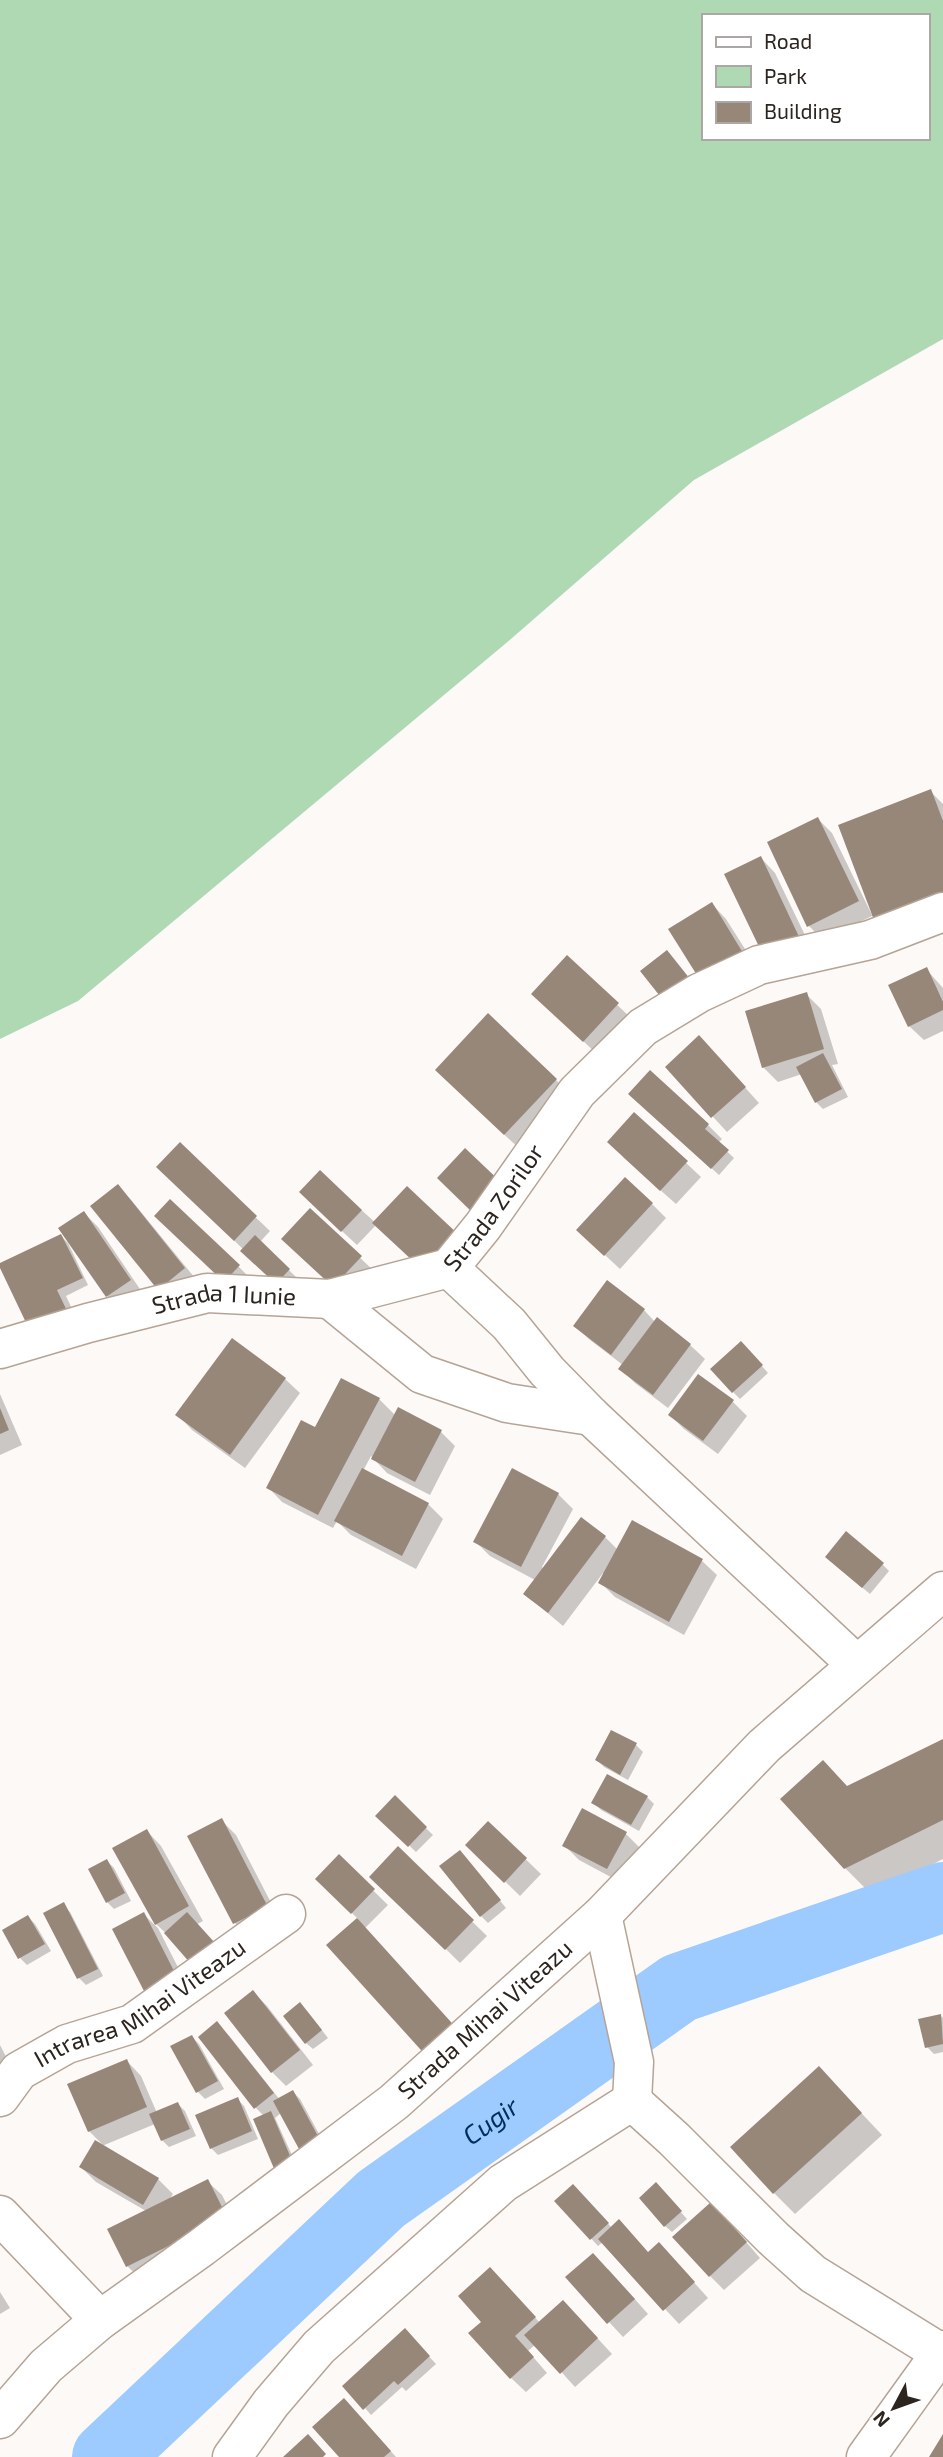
<svg xmlns="http://www.w3.org/2000/svg" width="943" height="2457" viewBox="0 0 943 2457" font-family="'Exo 2',sans-serif">
	<style>
		.green { fill: #afd9b3; fill-rule: evenodd }
		.shadow { fill: #0003 }
		.lines { fill: none; stroke-linecap: round; stroke-linejoin: round }
		.river { stroke: #9dcaff; stroke-width: 70 }
		.building { fill: #978779 }
		.street-casing { stroke: #b5a496; stroke-width: 41 }
		.street { stroke: #fff; stroke-width: 38 }
		.labels { text-anchor: middle; stroke-width: 7; stroke-linejoin: round; paint-order: stroke }
		.street-label { font-size: 24px; fill: #2b241f; stroke: #fff }
		.water-label { font-size: 26px; font-style: italic; fill: #002e5c; stroke: #fff }
	</style>
	<rect width="100%" height="100%" fill="#fdf9f6"/>
	<path class="green" d="M0 0H943V339L694 480 505 644 78 1001 0 1039ZM703 16H927V138H703Z"/>
	<g class="shadow">
		<path d="M930 791 943 804V932L874 915 823 940 808 925 818 819 832 833 872 915 874 914Z"/>
		<path d="M761 858 775 873 815 956 781 972Z"/>
		<path d="M712 904 726 919 757 968 715 994Z"/>
		<path d="M567 957 632 1019 598 1055 548 1008Z"/>
		<path d="M926 969 943 988V1031L924 1040 909 1026Z"/>
		<path d="M806 994 821 1009 838 1064 832 1065 848 1097 823 1109 816 1102 802 1074 778 1082 763 1067Z"/>
		<path d="M713 1052 759 1103 727 1132 667 1067Z"/>
		<path d="M556 1080 577 1101 526 1155 458 1091Z"/>
		<path d="M645 1108 708 1125 722 1139 718 1143 734 1158 719 1175Z"/>
		<path d="M634 1114 701 1177 676 1204 623 1157Z"/>
		<path d="M180 1145 270 1231 260 1242 296 1277 284 1289 173 1181Z"/>
		<path d="M320 1173 377 1224 357 1245 316 1207Z"/>
		<path d="M118 1186 132 1201 199 1283 174 1303Z"/>
		<path d="M652 1204 666 1218 620 1269 593 1244Z"/>
		<path d="M310 1210 375 1272 349 1300Z"/>
		<path d="M84 1213 98 1227 144 1295 122 1311 107 1296 61 1228Z"/>
		<path d="M171 1231 238 1266 253 1281 239 1295Z"/>
		<path d="M61 1236 68 1243 88 1285 66 1296 81 1328 0 1265Z"/>
		<path d="M644 1310 655 1322 690 1345 705 1359 668 1408 635 1383 621 1369 623 1365 590 1340 575 1326Z"/>
		<path d="M233 1341 285 1379 300 1393 245 1468 192 1430 178 1415Z"/>
		<path d="M748 1350 768 1373 740 1399 733 1392Z"/>
		<path d="M699 1376 733 1402 747 1416 718 1454 684 1429 670 1415Z"/>
		<path d="M0 1394 22 1445 0 1455Z"/>
		<path d="M379 1399 395 1415 441 1432 455 1446 430 1495 387 1473 371 1456 363 1471 428 1504 443 1519 416 1569 351 1535 337 1521 333 1528 282 1502 268 1487 316 1430Z"/>
		<path d="M558 1494 573 1509 542 1567 544 1569 605 1537 618 1550 633 1523 702 1561 717 1575 684 1635 615 1597 600 1582 604 1575 603 1573 563 1626 525 1594 535 1580 490 1556 475 1541Z"/>
		<path d="M834 1564H882L889 1571 870 1594Z"/>
		<path d="M612 1732 636 1745 643 1752 628 1780 604 1767 597 1760Z"/>
		<path d="M943 1740V1859L871 1894 845 1868 848 1788Z"/>
		<path d="M647 1797 654 1804 639 1831 601 1810 594 1803Z"/>
		<path d="M395 1798 433 1835 416 1852 378 1816Z"/>
		<path d="M221 1820 236 1835 281 1922 249 1938 235 1923 189 1837Z"/>
		<path d="M488 1823 541 1874 520 1896 482 1859Z"/>
		<path d="M147 1831 161 1846 203 1921 171 1938 156 1924Z"/>
		<path d="M626 1834 640 1848 622 1883 579 1860 564 1845Z"/>
		<path d="M398 1849 487 1936 460 1963 372 1876Z"/>
		<path d="M339 1857 388 1905 365 1928 329 1946 358 1919 318 1879Z"/>
		<path d="M466 1859 506 1908 488 1923 481 1916Z"/>
		<path d="M107 1861 114 1868 131 1901 114 1909 107 1902Z"/>
		<path d="M63 1905 70 1912 103 1976 86 1985 79 1978Z"/>
		<path d="M143 1914 158 1928 189 1989 160 2004 145 1990Z"/>
		<path d="M28 1917 35 1924 51 1951 27 1965 20 1958Z"/>
		<path d="M253 1992 267 2006 313 2065 286 2086 272 2072Z"/>
		<path d="M307 2011 328 2038 313 2049 306 2043Z"/>
		<path d="M941 2016 943 2018V2052L934 2054 927 2047Z"/>
		<path d="M217 2023 231 2038 280 2100 293 2092 300 2099 325 2145 307 2155 300 2148 281 2113 275 2118 302 2177 264 2116 255 2107Z"/>
		<path d="M192 2037 199 2044 224 2089 205 2099 198 2092Z"/>
		<path d="M0 2045 15 2074 0 2082Z"/>
		<path d="M127 2061 141 2076 157 2113 178 2104 185 2111 196 2136 169 2147 162 2140 155 2124 102 2146 158 2179 173 2194 169 2200 207 2181 222 2195 240 2231 142 2280 127 2266 146 2211 96 2182 81 2167 103 2145 89 2131Z"/>
		<path d="M819 2068 882 2135 795 2214 774 2193Z"/>
		<path d="M237 2099 244 2106 258 2139 218 2155 211 2148 198 2116Z"/>
		<path d="M663 2192 687 2219 672 2232 665 2226Z"/>
		<path d="M580 2193 612 2228 648 2254 673 2259 708 2298 679 2324 603 2242 598 2246 557 2201Z"/>
		<path d="M726 2219 760 2258 724 2290 710 2276Z"/>
		<path d="M608 2269 648 2314 623 2337 568 2278Z"/>
		<path d="M504 2283 540 2323 578 2317 612 2354 575 2387 536 2344 528 2351 547 2373 526 2392 511 2378 483 2322Z"/>
		<path d="M0 2292 10 2308 0 2314Z"/>
		<path d="M412 2338 436 2364 406 2391 402 2387 371 2415 365 2408Z"/>
		<path d="M358 2415 396 2457H341Z"/>
	</g>
	<g class="lines">
		<path class="river" id="s1" d="M107 2457 381 2199 679 1988 943 1897"/>
	</g>
	<g class="building">
		<path d="M931 789 943 821V903L877 928 838 825Z"/>
		<path d="M818 817 859 901 807 927 767 842Z"/>
		<path d="M761 856 801 941 765 959 724 874Z"/>
		<path d="M712 902 743 953 700 980 668 929Z"/>
		<path d="M667 950 694 984 667 1005 640 971Z"/>
		<path d="M567 955 619 1003 583 1042 531 994Z"/>
		<path d="M927 967 943 1002V1010L908 1027 888 985Z"/>
		<path d="M807 992 824 1049 762 1068 745 1011Z"/>
		<path d="M488 1013 557 1079 504 1135 435 1070Z"/>
		<path d="M699 1035 746 1087 711 1118 665 1067Z"/>
		<path d="M823 1053 842 1089 815 1103 796 1067Z"/>
		<path d="M650 1070 709 1124 705 1129 729 1150 711 1169 628 1094Z"/>
		<path d="M634 1112 688 1161 660 1191 607 1142Z"/>
		<path d="M180 1142 257 1216 234 1241 156 1167Z"/>
		<path d="M465 1148 505 1186 476 1216 437 1178Z"/>
		<path d="M320 1170 362 1210 341 1232 299 1192Z"/>
		<path d="M625 1177 653 1203 604 1256 576 1230Z"/>
		<path d="M118 1184 185 1268 158 1290 90 1206Z"/>
		<path d="M407 1186 461 1237 427 1274 372 1223Z"/>
		<path d="M170 1199 240 1265 224 1282 154 1216Z"/>
		<path d="M310 1208 362 1256 333 1287 281 1239Z"/>
		<path d="M84 1211 131 1280 106 1297 58 1228Z"/>
		<path d="M61 1234 83 1278 57 1290 68 1313 30 1331 0 1268V1263Z"/>
		<path d="M255 1235 290 1269 276 1284 240 1251Z"/>
		<path d="M607 1280 645 1309 611 1355 573 1326Z"/>
		<path d="M657 1317 691 1344 653 1395 618 1369Z"/>
		<path d="M232 1338 286 1378 230 1455 175 1415Z"/>
		<path d="M741 1341 763 1365 732 1393 710 1369Z"/>
		<path d="M698 1374 734 1400 703 1441 668 1415Z"/>
		<path d="M341 1378 380 1398 318 1515 266 1488 301 1420 315 1427Z"/>
		<path d="M398 1407 442 1430 415 1482 371 1459Z"/>
		<path d="M0 1408 9 1430 0 1434Z"/>
		<path d="M362 1468 429 1503 402 1556 334 1521Z"/>
		<path d="M512 1468 559 1493 521 1567 473 1542Z"/>
		<path d="M581 1517 606 1536 548 1613 523 1594Z"/>
		<path d="M632 1520 703 1559 669 1622 598 1583Z"/>
		<path d="M846 1531 884 1563 862 1588 825 1557Z"/>
		<path d="M611 1730 637 1743 620 1775 595 1760Z"/>
		<path d="M943 1739V1820L844 1869 780 1799 823 1760 847 1786Z"/>
		<path d="M607 1774 648 1796 631 1825 591 1803Z"/>
		<path d="M395 1795 427 1827 408 1847 375 1816Z"/>
		<path d="M582 1808 627 1832 607 1869 562 1846Z"/>
		<path d="M222 1818 268 1907 233 1924 187 1836Z"/>
		<path d="M488 1821 527 1858 504 1883 465 1845Z"/>
		<path d="M147 1829 189 1906 155 1925 112 1848Z"/>
		<path d="M398 1846 474 1920 445 1950 369 1877Z"/>
		<path d="M460 1850 501 1900 480 1917 439 1866Z"/>
		<path d="M339 1854 375 1889 351 1914 315 1879Z"/>
		<path d="M107 1859 125 1893 106 1903 88 1869Z"/>
		<path d="M64 1902 98 1969 77 1979 43 1913Z"/>
		<path d="M144 1912 176 1975 144 1991 112 1929Z"/>
		<path d="M187 1912 215 1943 191 1964 164 1933Z"/>
		<path d="M28 1915 45 1944 18 1959 2 1930Z"/>
		<path d="M357 1918 460 2032 430 2060 326 1945Z"/>
		<path d="M253 1990 300 2050 271 2073 224 2013Z"/>
		<path d="M300 2002 322 2030 305 2044 283 2016Z"/>
		<path d="M941 2014 943 2044 925 2048 918 2019Z"/>
		<path d="M217 2021 274 2093 254 2109 198 2037Z"/>
		<path d="M192 2035 218 2081 196 2093 170 2046Z"/>
		<path d="M127 2059 147 2107 88 2132 67 2084Z"/>
		<path d="M819 2066 862 2113 773 2194 730 2147Z"/>
		<path d="M293 2090 319 2138 299 2149 273 2101Z"/>
		<path d="M238 2097 252 2131 210 2149 195 2115Z"/>
		<path d="M178 2102 190 2129 161 2141 149 2114Z"/>
		<path d="M271 2111 296 2170 278 2178 253 2119Z"/>
		<path d="M95 2140 159 2178 143 2205 79 2167Z"/>
		<path d="M208 2179 227 2217 126 2267 107 2229Z"/>
		<path d="M656 2182 682 2211 664 2227 639 2198Z"/>
		<path d="M573 2184 609 2223 590 2240 554 2201Z"/>
		<path d="M711 2202 747 2242 709 2277 672 2237Z"/>
		<path d="M619 2219 648 2252 659 2242 695 2282 663 2311 598 2239Z"/>
		<path d="M593 2253 635 2299 607 2324 565 2277Z"/>
		<path d="M490 2267 536 2317 515 2336 534 2357 510 2379 468 2333 481 2322 458 2296Z"/>
		<path d="M563 2300 598 2338 560 2374 524 2335Z"/>
		<path d="M405 2328 430 2356 398 2385 394 2381 363 2410 342 2386Z"/>
		<path d="M344 2398 391 2451 384 2457H339L312 2427Z"/>
		<path d="M308 2434 326 2454 323 2457H283Z"/>
		<path d="M943 2434V2457H929Z"/>
	</g>
	<g class="lines">
		<defs>
			<g id="street">
				<path id="s2" d="M449 1268 483 1226 577 1092 643 1027 699 993 759 965 870 940 943 912"/>
				<path d="M449 1268 509 1324 547 1371 591 1416 856 1664"/>
				<path d="M330 1299 422 1374 507 1403 591 1416"/>
				<path id="s3" d="M0 1349 88 1323 207 1293 330 1299 449 1268"/>
				<path d="M602 1915 634 2062 632 2101"/>
				<path id="s4" d="M0 2097 19 2071 67 2044 132 2024 286 1914"/>
				<path d="M632 2101 674 2139 773 2238 813 2274 941 2353"/>
				<path d="M0 2215 100 2320"/>
				<path id="s5" d="M0 2419 46 2366 100 2320 202 2247 394 2102 602 1915 764 1746 943 1591"/>
				<path d="M232 2457 271 2403 319 2347 503 2183 632 2101"/>
				<path d="M866 2457 943 2350"/>
			</g>
		</defs>
		<use href="#street" class="street-casing"/>
		<use href="#street" class="street"/>
	</g>
	<g class="labels">
		<g class="street-label">
			<text dy="8" stroke="none"><textPath href="#s2" startOffset="75">Strada Zorilor</textPath></text>
			<text dy="8" stroke="none"><textPath href="#s3" startOffset="231">Strada 1 Iunie</textPath></text>
			<text dy="8" stroke="none"><textPath href="#s4" startOffset="172">Intrarea Mihai Viteazu</textPath></text>
			<text dy="8" stroke="none"><textPath href="#s5" startOffset="630">Strada Mihai Viteazu</textPath></text>
		</g>
		<g class="water-label">
			<text dy="9" stroke="none"><textPath href="#s1" startOffset="511">Cugir</textPath></text>
		</g>
	</g>
	<rect x="702" y="14" width="228" height="126" fill="#ffffff" stroke="#aaa7a5" stroke-width="2"/>
	<rect x="716" y="37" width="35" height="10" fill="#ffffff" stroke="#aaa7a5" stroke-width="2"/>
	<text x="764" y="49" font-size="21" fill="#2b241f">Road</text>
	<rect x="716" y="66" width="35" height="21" fill="#afd9b3" stroke="#aaa7a5" stroke-width="2"/>
	<text x="764" y="84" font-size="21" fill="#2b241f">Park</text>
	<rect x="716" y="102" width="35" height="21" fill="#978779" stroke="#aaa7a5" stroke-width="2"/>
	<text x="764" y="119" font-size="21" fill="#2b241f">Building</text>
	<g transform="translate(894 2408) rotate(229)" stroke="#ffffff" stroke-width="5" paint-order="stroke">
	<path d="M0-5L12 26L0 18L-12 26Z" fill="#2b241f"/>
	<text y="-10" font-size="19" font-weight="bold" text-anchor="middle" fill="#2b241f">N</text>
	</g>
</svg>
